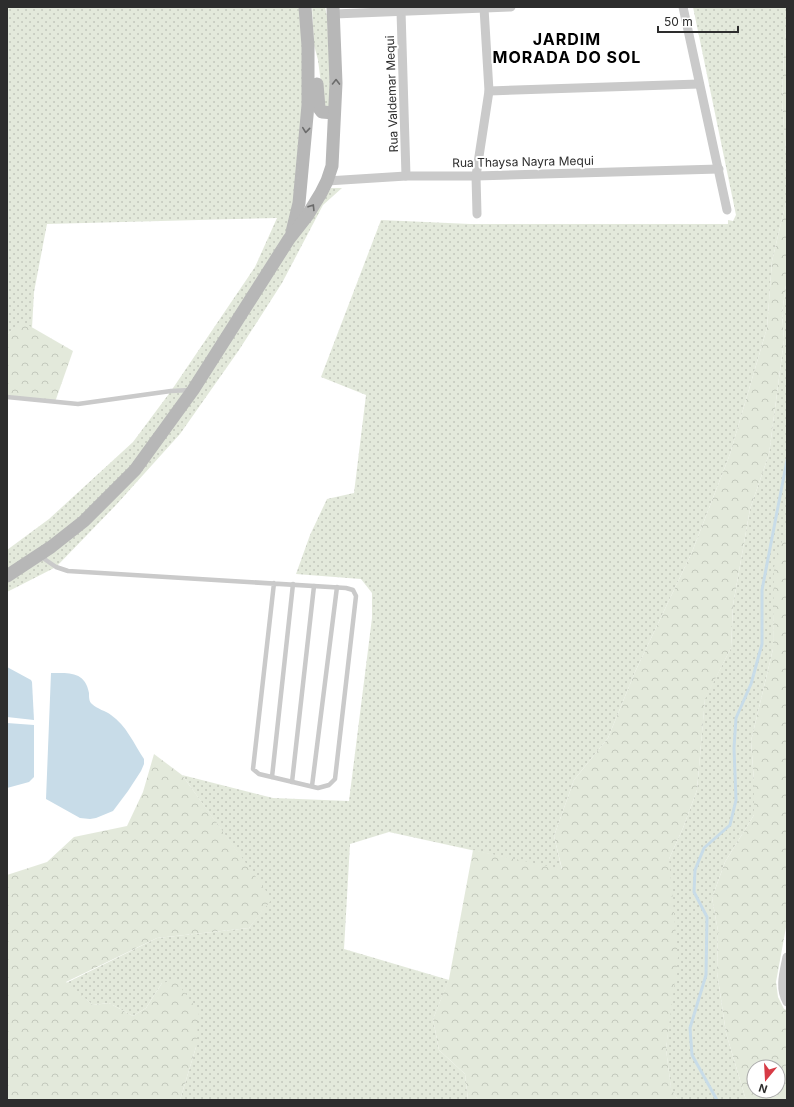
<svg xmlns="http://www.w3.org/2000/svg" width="794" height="1107" viewBox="0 0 794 1107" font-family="Inter,sans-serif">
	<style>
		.green { fill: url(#green-dots) }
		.forest { fill: url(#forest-crowns); fill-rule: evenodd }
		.water { fill: #c8dce8 }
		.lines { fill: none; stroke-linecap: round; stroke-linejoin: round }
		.stream { stroke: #c8dce8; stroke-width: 3 }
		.lane { stroke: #cacaca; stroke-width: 4.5 }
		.street { stroke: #cacaca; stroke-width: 9 }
		.secondary { stroke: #b7b7b7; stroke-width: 13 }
		.oneway { stroke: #6b6b6b }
		.labels { text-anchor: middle; stroke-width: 4; stroke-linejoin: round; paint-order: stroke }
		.street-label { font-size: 12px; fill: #2d2d2d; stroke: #fff }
		.district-label { font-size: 16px; font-weight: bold; letter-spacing: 1px; fill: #000; stroke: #fff }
	</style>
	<defs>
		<pattern id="green-dots" width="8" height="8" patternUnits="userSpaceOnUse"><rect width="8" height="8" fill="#e3e9db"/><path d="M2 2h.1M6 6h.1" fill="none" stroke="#c3c8bc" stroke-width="1.8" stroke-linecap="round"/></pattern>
		<pattern id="forest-crowns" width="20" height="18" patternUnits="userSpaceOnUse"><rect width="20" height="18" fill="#e3e9db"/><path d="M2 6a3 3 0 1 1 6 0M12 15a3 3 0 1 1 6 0" fill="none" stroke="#c3c8bc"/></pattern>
	</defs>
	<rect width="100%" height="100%" fill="#fff"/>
	<g class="green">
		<path d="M7 7H302L306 106 291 226 188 390 132 468 80 519 7 572V550L49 519 133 442 171 391 255 267 277 218 47 224 34 292 32 328 21 322 7 335Z"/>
		<path d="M312 7H325L327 16 332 104 329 109 324 107 318 60 314 45Z"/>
		<path d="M693 7H787V23L784 46 782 102 787 165V198L772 261 767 328 730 454 692 552 635 672 608 738 574 780 554 836 562 870 389 832 350 844 344 949 449 980 433 1019 439 1050 465 1074 468 1100H180L196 1047 162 983 146 1008 133 1016 109 1003 93 1005 66 983 157 938 249 928 271 899 182 775 273 798 349 801 372 618V593L361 579 296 574 310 535 327 499 354 493 366 395 321 377 381 220 470 224H728V220L733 221 736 215Z"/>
		<path d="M331 188H342L323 205 282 283 239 350 180 434 116 505 56 567 7 592V580L109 503Z"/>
		<path d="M787 278V525L784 536 774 608 773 649 751 741 754 781V815L725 862 712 898 718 931 717 972 726 1033 746 1100H678L671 1089 666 1049 671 1004 669 859 683 828 697 790 705 698 731 648 733 605 750 509 769 454 784 340 782 313Z"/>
	</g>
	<g class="forest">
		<path d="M787 23V165L782 102 784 46Z"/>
		<path d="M787 198V278L782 313 784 340 769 454 750 509 733 605 731 648 705 699 697 790 683 828 669 859 678 957 666 1049 671 1088 678 1100H468L465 1074 439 1050 433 1019 449 979 473 850 562 869 554 836 574 780 608 738 635 672 692 552 730 454 767 328 772 261Z"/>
		<path d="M21 321 73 351 55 402 7 397V335Z"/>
		<path d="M787 525V922L776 982 778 997 784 1009 787 1010V1100H746L726 1033 717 972 718 931 712 898 725 862 754 815V781L751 741 773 649 774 567ZM754 1067H778V1091H754Z"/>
		<path d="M154 754 182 775 272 899 249 928 157 938 66 982 93 1005 109 1003 133 1016 146 1008 162 983 175 980 199 1012 196 1047 180 1100H7V875L47 862 74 837 127 826 143 792Z"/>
	</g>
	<g class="water">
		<path d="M7 667 31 680 32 682 34 720 7 717Z"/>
		<path d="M51 673C69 673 85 671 89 693 89 697 89 702 92 704 97 709 106 711 111 715 126 725 134 744 144 759V764L141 771 128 791 113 811 96 818 90 819 80 818 46 799Z"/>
		<path d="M7 723 34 725V777L29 782 7 788Z"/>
	</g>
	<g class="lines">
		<path class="stream" d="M717 1100 692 1055 690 1028 706 975 707 917 694 892 695 870 704 848 730 825 736 800 734 748 736 718 751 684 762 644V590L787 460"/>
		<g class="lane">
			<path d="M7 397 78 404 171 391 190 390"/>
			<path d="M40 556 56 567 68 571 346 588 353 590 356 596 335 779 329 785 318 788 259 774 253 769 274 583"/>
			<path d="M272 777 293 584"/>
			<path d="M292 782 314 586"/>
			<path d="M312 786 337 587"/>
		</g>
		<g class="street">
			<path d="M683 7 727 210"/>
			<path d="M401 11 406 176"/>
			<path d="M334 14 511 7"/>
			<path d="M489 91 699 84"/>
			<path d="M327 181 406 176H476L719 169"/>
			<path d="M477 214 476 176 489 91 484 8"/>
			<path d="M787 957C784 972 779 988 787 1002"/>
		</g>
		<g class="secondary">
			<path d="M317 84 319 108 322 112 334 113"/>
			<path d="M292 232 299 203 308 105V46L305 7"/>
			<path d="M7 576 51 547 84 521 135 470 193 390 289 239 307 216 321 193 327 181 332 166 336 83 333 7"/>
		</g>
	</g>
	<defs><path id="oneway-chevron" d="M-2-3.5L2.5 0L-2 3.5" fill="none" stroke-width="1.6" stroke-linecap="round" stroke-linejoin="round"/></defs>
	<g class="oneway">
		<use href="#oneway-chevron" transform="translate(336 82) rotate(-89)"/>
		<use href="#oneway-chevron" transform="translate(306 130) rotate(96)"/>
		<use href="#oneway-chevron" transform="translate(312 207) rotate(-58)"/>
	</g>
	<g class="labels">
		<g class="street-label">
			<text transform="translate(392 94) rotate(-92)" y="4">Rua Valdemar Mequi</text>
			<text transform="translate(523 162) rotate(-1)" y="4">Rua Thaysa Nayra Mequi</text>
		</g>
		<g class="district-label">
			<text x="567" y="45">JARDIM<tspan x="567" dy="18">MORADA DO SOL</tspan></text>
		</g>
	</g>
	<rect width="794" height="1107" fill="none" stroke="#2d2d2d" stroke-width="16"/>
	<g transform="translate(766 1079) rotate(198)"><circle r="19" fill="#ffffff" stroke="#ababab"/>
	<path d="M0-3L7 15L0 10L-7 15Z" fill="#d73b46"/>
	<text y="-6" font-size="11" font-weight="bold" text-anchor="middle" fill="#2d2d2d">N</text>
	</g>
	<path d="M658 26v6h80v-6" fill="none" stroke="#2d2d2d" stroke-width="2"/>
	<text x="664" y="26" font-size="12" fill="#2d2d2d" stroke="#ffffff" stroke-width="3" paint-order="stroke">50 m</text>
</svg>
